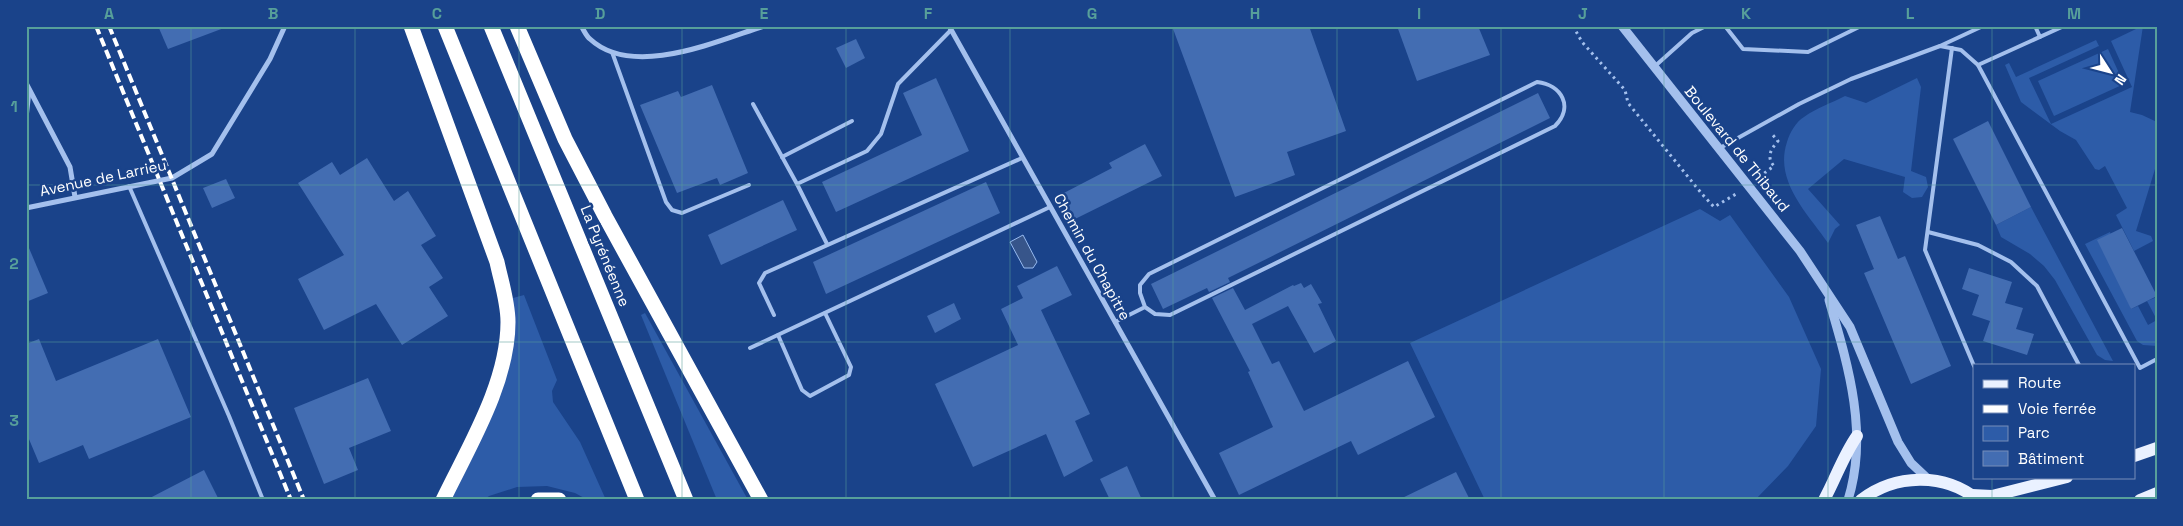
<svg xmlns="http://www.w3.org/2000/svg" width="2183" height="526" viewBox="0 0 2183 526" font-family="'Space Grotesk',sans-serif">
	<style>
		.green { fill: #2d5ca8 }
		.water { fill: #37558a; stroke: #97baef }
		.building { fill: #436db2 }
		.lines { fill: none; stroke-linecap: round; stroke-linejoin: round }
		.path { stroke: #a4c0ed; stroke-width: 3; stroke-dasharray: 2.5 4; stroke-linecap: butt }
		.service { stroke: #a4c0ed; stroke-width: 4 }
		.minor { stroke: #a4c0ed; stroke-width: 5 }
		.tertiary { stroke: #a4c0ed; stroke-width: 9 }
		.primary { stroke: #eaf1ff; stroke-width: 12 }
		.motorway { stroke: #fff; stroke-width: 15 }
		.rail { stroke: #fff; stroke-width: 4; stroke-dasharray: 9 4; stroke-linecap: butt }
		.grid { fill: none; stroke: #579f9a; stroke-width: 1; stroke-opacity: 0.55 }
		.labels { text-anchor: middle; stroke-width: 5; stroke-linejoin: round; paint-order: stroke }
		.street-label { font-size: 15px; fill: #fff; stroke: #1a438a }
		.neatline { fill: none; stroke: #579f9a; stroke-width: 2 }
		.grid-label { font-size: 16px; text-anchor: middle; font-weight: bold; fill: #579f9a }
	</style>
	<rect width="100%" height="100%" fill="#1a438a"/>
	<g class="green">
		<path d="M2136 26H2143L2130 112 2142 115 2157 122V169H2155L2136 231 2151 236 2153 241 2134 251 2116 215 2127 208 2105 166 2099 170 2095 169 2076 140 2060 131 2021 102 2005 65 2009 63 2016 77 2096 40 2099 46 2029 78 2051 124 2132 87 2111 41 2136 29Z"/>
		<path d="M2108 49 2124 84 2054 116 2038 81Z"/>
		<path d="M1917 78 1921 87 1911 171 1926 177 1928 187 1922 197 1912 198 1903 192 1905 177 1844 159 1808 189 1840 225 1835 229 1828 243C1807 213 1774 181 1787 142 1790 132 1796 122 1804 117 1816 108 1832 103 1845 96L1866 103Z"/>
		<path d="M2031 207 2113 361 2105 360 2097 355 2055 280 2044 266 2030 254 2001 237 1996 225Z"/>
		<path d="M1700 209 1720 221 1730 215 1789 297 1821 369 1816 426 1788 466 1755 500H1485L1410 343Z"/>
		<path d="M2110 232 2131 309 2138 306 2148 325 2157 320 2147 301 2157 297V346L2143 345 2137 341 2085 244Z"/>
		<path d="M524 295 557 380 552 391 553 402 580 442 606 500H588L575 493 547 486 517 487 489 496 484 500H451L494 405 513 298Z"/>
		<path d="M645 313 748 500H717L641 315Z"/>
	</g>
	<path class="water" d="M1023 235 1037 262 1033 268H1024L1010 242Z"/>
	<g class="building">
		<path d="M158 26H224V28L168 49Z"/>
		<path d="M1172 26H1309L1346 131 1287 152 1295 175 1235 197Z"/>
		<path d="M1397 26H1478L1490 55 1417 81Z"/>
		<path d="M856 39 865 58 846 68 836 48Z"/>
		<path d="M936 78 969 151 836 212 822 182 922 135 903 93Z"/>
		<path d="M712 85 748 173 720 185 717 178 677 193 640 105 678 91 681 97Z"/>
		<path d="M1538 93 1550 118 1228 278 1230 282 1209 292 1207 288 1163 309 1151 284Z"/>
		<path d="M1988 121 2031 207 1996 225 1953 139Z"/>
		<path d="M1145 144 1162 176 1073 220 1060 195 1112 168 1109 163Z"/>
		<path d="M367 158 394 201 408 191 436 236 421 245 443 278 429 287 448 316 402 345 376 304 324 330 298 279 344 255 298 183 332 162 340 175Z"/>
		<path d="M226 179 235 198 212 208 203 188Z"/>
		<path d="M986 182 1000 213 826 294 813 262Z"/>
		<path d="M783 200 797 230 721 265 708 235Z"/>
		<path d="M1880 216 1898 259 1905 256 1951 366 1911 384 1864 273 1874 269 1856 225Z"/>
		<path d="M2122 228 2157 296 2131 309 2097 240Z"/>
		<path d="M26 241 48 293 26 302Z"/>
		<path d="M1057 266 1072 295 1041 310 1090 414 1075 421 1093 461 1064 477 1046 434 973 467 935 384 1018 345 1001 309 1023 298 1017 286Z"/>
		<path d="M1969 268 2012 282 2005 303 2023 308 2016 329 2034 334 2027 355 1983 341 1990 321 1972 315 1979 295 1962 289Z"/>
		<path d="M1301 283 1304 288 1311 284 1322 303 1318 304 1336 341 1314 353 1288 306 1252 324 1272 364 1279 361 1304 411 1408 361 1435 417 1358 455 1351 441 1239 495 1219 453 1273 427 1248 372 1250 371 1212 298 1233 288 1245 310 1293 285 1294 286Z"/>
		<path d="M954 303 961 319 935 333 927 316Z"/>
		<path d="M39 339 56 381 158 339 191 417 89 459 83 445 39 463 26 432V344Z"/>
		<path d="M368 378 391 431 349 448 358 470 324 484 294 408Z"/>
		<path d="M1127 466 1142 500H1110L1100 479Z"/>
		<path d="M204 470 219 500H146Z"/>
		<path d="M1456 472 1470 500H1398Z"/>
	</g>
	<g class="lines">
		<g class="path">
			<path d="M1573 26 1582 42 1625 90 1628 103 1702 194 1714 207 1736 194"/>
			<path d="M1759 177 1774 166C1766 157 1771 149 1778 141L1771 133"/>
		</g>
		<g class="service">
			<path d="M1725 26 1743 49 1808 52 1861 26"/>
			<path d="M2035 26 2040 37"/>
			<path d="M1940 46 1983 26"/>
			<path d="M1952 48 1925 250 1974 366"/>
			<path d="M612 52 666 202 672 210 682 213 749 185"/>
			<path d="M1978 65 2064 26"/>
			<path d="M1654 67 1692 33 1706 26"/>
			<path d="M753 104 797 184"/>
			<path d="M1720 148 1799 104 1851 79 1940 46 1961 50 1978 65 2140 368 2157 359"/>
			<path d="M782 157 852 121"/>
			<path d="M129 186 229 416 263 500"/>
			<path d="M1928 232 1978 245 2011 262 2037 286 2079 365"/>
			<path d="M827 244 797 184 867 151 881 134 898 84 951 30"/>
			<path d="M774 315 759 283 765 273 1022 158"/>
			<path d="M1115 322 1145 307 1155 314 1170 315 1555 126C1574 107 1562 85 1537 82L1149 274 1140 285V293L1145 307"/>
			<path d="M778 335 802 390 810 396 849 375 851 367 825 313"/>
			<path d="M750 348 1050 207"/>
		</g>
		<g class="minor">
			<path d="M581 26C584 30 586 36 590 39 633 79 717 41 764 26"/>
			<path d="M949 26 1215 500"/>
			<path d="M26 83 70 167 75 197"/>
			<path d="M26 118 29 91"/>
			<path d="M26 208 172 178 212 154 270 59 285 26"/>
		</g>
		<g class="tertiary">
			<path d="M1622 26 1800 251 1850 327 1898 442 1911 463 1928 479"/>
			<path d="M1829 300C1848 365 1869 433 1848 500"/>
		</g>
		<g class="primary">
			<path d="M2134 456 2157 448"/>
			<path d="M1972 495 1992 496 2067 477"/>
			<path d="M1824 500C1836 478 1843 456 1857 436"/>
			<path d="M1861 500C1895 474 1944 472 1978 500"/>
			<path d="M2140 500 2157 493"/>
		</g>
		<g class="motorway">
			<path d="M411 26 497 262C501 281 508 302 508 322 508 383 469 446 443 500"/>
			<path d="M445 26 637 500"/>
			<path d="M491 26 686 500"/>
			<path d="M517 26 565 139 605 216 761 500"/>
			<path d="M538 500H559"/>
		</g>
		<g class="rail">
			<path d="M96 26 291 500"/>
			<path d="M109 26 304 500"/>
		</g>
	</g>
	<path class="grid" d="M191 26V500M355 26V500M519 26V500M682 26V500M846 26V500M1010 26V500M1173 26V500M1337 26V500M1501 26V500M1664 26V500M1828 26V500M1992 26V365M26 185H2157M26 342H2157M1992 477V500"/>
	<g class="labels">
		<g class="street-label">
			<text transform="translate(1737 149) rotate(51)" y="5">Boulevard de Thibaud</text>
			<text transform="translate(103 178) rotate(-12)" y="5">Avenue de Larrieu</text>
			<text transform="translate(605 256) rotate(68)" y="5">La Pyrénéenne</text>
			<text transform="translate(1092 257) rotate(61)" y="5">Chemin du Chapitre</text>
		</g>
	</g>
	<rect width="2183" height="526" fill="none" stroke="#1a438a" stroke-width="55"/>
	<rect x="1973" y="364" width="162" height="115" fill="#1a438a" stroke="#768eb9"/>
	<rect x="1983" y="380" width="25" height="8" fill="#eaf1ff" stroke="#768eb9"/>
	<text x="2018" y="388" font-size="15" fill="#ffffff">Route</text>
	<rect x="1983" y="405" width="25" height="8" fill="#ffffff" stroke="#768eb9"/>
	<text x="2018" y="414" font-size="15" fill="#ffffff">Voie ferrée</text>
	<rect x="1983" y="426" width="25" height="15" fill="#2d5ca8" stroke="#768eb9"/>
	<text x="2018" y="438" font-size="15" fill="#ffffff">Parc</text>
	<rect x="1983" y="451" width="25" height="15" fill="#436db2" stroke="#768eb9"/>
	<text x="2018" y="464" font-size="15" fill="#ffffff">Bâtiment</text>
	<g transform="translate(2110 72) rotate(126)" stroke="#1a438a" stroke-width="4" paint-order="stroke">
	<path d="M0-4L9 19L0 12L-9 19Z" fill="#ffffff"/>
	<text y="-8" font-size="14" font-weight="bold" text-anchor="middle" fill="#ffffff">N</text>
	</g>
	<rect x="28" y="28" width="2128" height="470" class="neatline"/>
	<g class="grid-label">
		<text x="109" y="19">A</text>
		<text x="273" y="19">B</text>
		<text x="437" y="19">C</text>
		<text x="600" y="19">D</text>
		<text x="764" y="19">E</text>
		<text x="928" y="19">F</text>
		<text x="1092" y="19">G</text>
		<text x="1255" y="19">H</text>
		<text x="1419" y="19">I</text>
		<text x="1583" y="19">J</text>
		<text x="1746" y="19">K</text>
		<text x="1910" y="19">L</text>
		<text x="2074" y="19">M</text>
		<text x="14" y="112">1</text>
		<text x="14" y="269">2</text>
		<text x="14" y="426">3</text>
	</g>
</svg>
